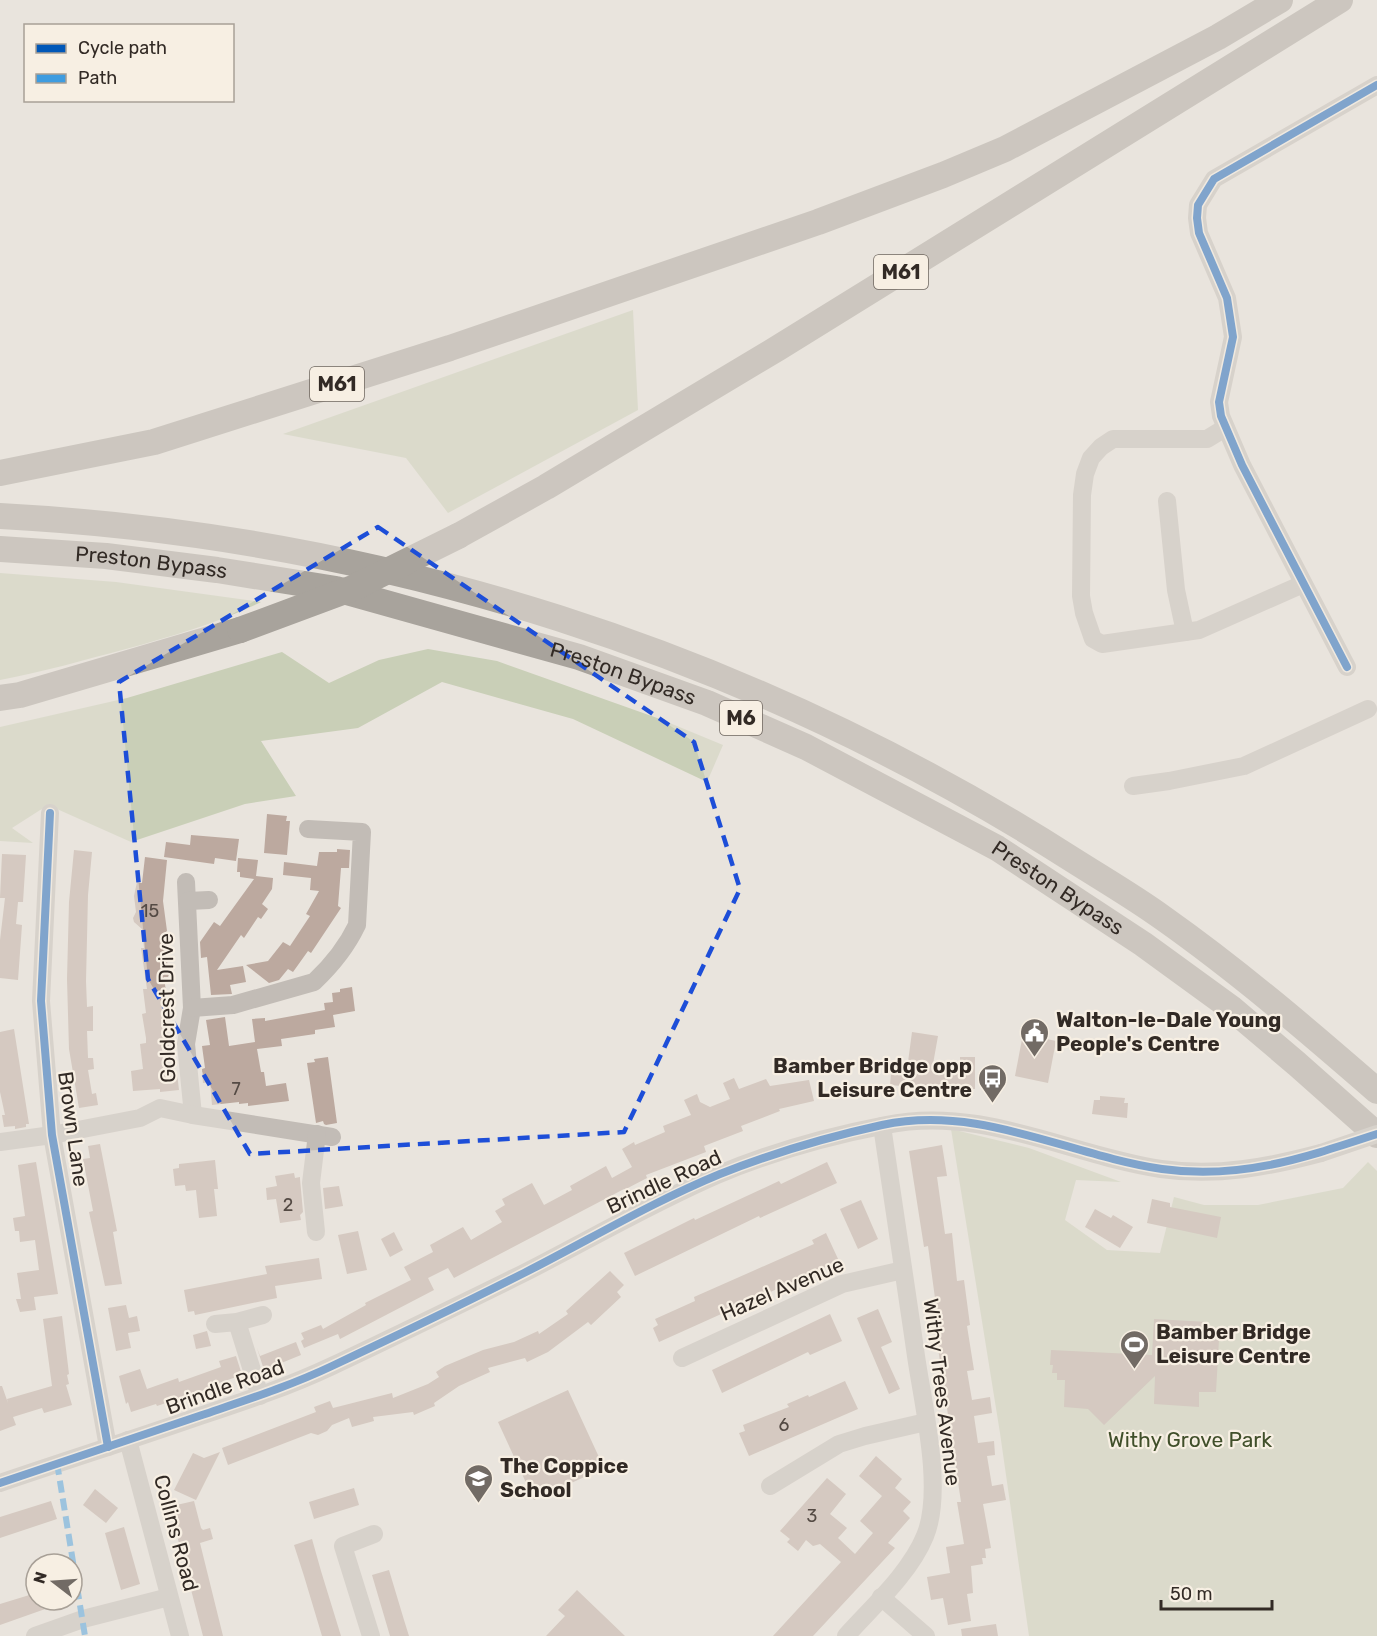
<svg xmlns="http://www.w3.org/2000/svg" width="1377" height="1636" viewBox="0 0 1377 1636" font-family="Rubik,sans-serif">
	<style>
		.green { fill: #c9cfb7 }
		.building { fill: #bca99f }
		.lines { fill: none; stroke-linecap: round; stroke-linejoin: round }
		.minor { stroke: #c2bcb6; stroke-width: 18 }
		.highway { stroke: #a8a39c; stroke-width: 26 }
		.minor-bridge { stroke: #c2bcb6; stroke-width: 18 }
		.highway-bridge { stroke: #a8a39c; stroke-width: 26 }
		.quiet { stroke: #3e9ce0; stroke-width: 6; stroke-dasharray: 12 6; stroke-linecap: butt }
		.cycleway-casing { stroke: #f7efe3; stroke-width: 11 }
		.cycleway { stroke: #0057b8; stroke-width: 8 }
		.marked { fill: none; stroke: #1d4ed8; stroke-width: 4.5; stroke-dasharray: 12 8; stroke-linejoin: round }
		.labels { text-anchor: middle; stroke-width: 4.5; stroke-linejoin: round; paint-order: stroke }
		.number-label { font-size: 18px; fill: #544a44 }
		.shield { fill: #f7efe3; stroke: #6d655e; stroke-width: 1.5 }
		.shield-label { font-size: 20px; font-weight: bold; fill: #322a25 }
		.street-label { font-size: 21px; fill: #322a25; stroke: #f7efe3 }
		.poi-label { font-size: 21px; font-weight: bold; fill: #322a25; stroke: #f7efe3; text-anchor: start }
		.park-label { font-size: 21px; fill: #404f2a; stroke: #f7efe3 }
	</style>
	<rect width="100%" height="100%" fill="#e9e4dd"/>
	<g class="green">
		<path d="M633 310 638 410 448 513 406 458 283 434Z"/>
		<path d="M0 573 116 582 261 602C218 623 172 636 126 649 84 660 43 672 0 680Z"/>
		<path d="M428 649 497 661 660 719 723 745 707 782 573 719 442 682 358 728 261 741 296 796 245 804 131 842 48 805 12 828 33 843 0 841V727L127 698 282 652 329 683 379 660Z"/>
		<path d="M951 1129 1029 1148 1121 1182 1076 1180 1065 1220 1107 1250 1160 1253 1174 1197 1204 1205H1258L1343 1188 1368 1162 1377 1171V1636H1029L1000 1433Z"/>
	</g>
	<g class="building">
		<path d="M267 814 287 816 286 821H290L287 855 264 853Z"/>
		<path d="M191 835 239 839 236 861 215 858 214 864 164 857 166 842 190 845Z"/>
		<path d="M337 849 350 850 349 868H341L338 906 341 908 311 953 308 951 293 972 288 969 279 980 269 983 246 965 268 961 283 942 290 946 310 916 306 914 319 891 310 890 311 878 283 875 284 862 317 866 319 852H337Z"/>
		<path d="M74 850 92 852 88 895 86 981 87 1007 93 1006V1031H87L88 1058H93L94 1069 88 1070 92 1094 96 1093 98 1105 79 1108 69 1049 67 979 69 902Z"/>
		<path d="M2 854 26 855 23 902H18L16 924 22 925 18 980 0 978V940L5 898H0Z"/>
		<path d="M145 857 167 860 163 901 167 931 163 935 169 974 168 977H164L168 1007H164L169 1046H167V1049H162L164 1075 177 1073 179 1090 160 1092V1089L133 1091 131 1071 143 1069 140 1044 146 1043V1038L142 1014 146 1013 143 989H147L141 948H144L142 929 134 922 133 918 136 912 134 896 137 882 142 883Z"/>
		<path d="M238 858 258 860 256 876 273 878 272 889 262 904 268 909 261 919 258 917 244 938 241 935 217 970 243 966 246 982 230 985 232 994 211 995 207 957 201 958 200 942 214 922 220 926 254 879 240 877V872H237Z"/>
		<path d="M352 987 355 1011 333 1015 335 1027 315 1030V1034L281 1039 282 1046 257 1049 261 1072H264L266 1086 286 1083 289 1101 248 1106V1103L239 1104V1102L212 1105 210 1082 203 1083 202 1069 205 1068 202 1046 210 1045 206 1020 225 1017 229 1046 255 1042 252 1019 265 1018V1021L325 1010 324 1003 333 1002 332 993 340 992V989Z"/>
		<path d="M14 1029 29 1124H26V1127L15 1129V1126L4 1127 2 1115H5L0 1092V1032Z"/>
		<path d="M912 1032 938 1036 933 1064H960V1057H975V1089H935L890 1085 892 1061 908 1062Z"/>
		<path d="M1023 1034 1056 1041 1048 1083 1015 1076Z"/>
		<path d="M328 1057 337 1123 326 1125 324 1124 323 1121 316 1123 307 1063 315 1062 314 1059Z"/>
		<path d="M734 1078 739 1089 766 1079 770 1086 809 1080 814 1101 779 1109 780 1111 741 1126 743 1131 704 1146 706 1152 646 1175 647 1178 624 1190V1189L454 1278 448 1268 428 1278 434 1290 340 1339 338 1334 304 1348 301 1341 304 1339 301 1333 321 1325 323 1329 366 1305 365 1303 411 1280 404 1267 433 1252 430 1245 463 1227 471 1240 502 1222 495 1211 505 1205 502 1199 532 1183 544 1205 572 1190 570 1186 606 1166 612 1178 632 1167 622 1149 634 1142 635 1145 665 1132 663 1126 691 1115 684 1100 697 1094 700 1102 710 1107 730 1099 723 1083Z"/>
		<path d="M1100 1096 1125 1098 1124 1103H1128L1127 1118 1092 1114 1094 1100H1100Z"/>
		<path d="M100 1144 117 1231 113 1232 122 1284 105 1286 89 1212 93 1211 83 1159 90 1158 88 1146Z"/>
		<path d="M942 1145 947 1176 937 1177 945 1234 952 1233 957 1281 964 1280 970 1325 967 1326 974 1370 967 1371 972 1400 990 1397 992 1413 974 1416 978 1443 994 1441 995 1455 987 1456 992 1486 1003 1484 1006 1500 983 1504 991 1548 985 1549 986 1558H982L983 1564 971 1566 973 1593 967 1594 971 1621 948 1625 943 1598 931 1600 927 1577 950 1573 946 1547 964 1544 957 1502H961L935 1328H939L928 1246 924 1247 909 1151Z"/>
		<path d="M215 1160 218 1189H214L217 1216 199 1218 196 1190 186 1191 185 1185 175 1186 173 1169 179 1168V1164Z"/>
		<path d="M36 1162 58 1294 34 1297 36 1310 20 1312 16 1299H21L17 1273 39 1270 35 1240 20 1242 19 1231H15L13 1218 25 1216 18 1165Z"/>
		<path d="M827 1162 837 1183 760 1218 759 1216 635 1276 624 1253 694 1218 695 1220 779 1181 781 1184Z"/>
		<path d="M294 1173 295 1178 300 1177V1179L303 1212 300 1215 301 1220 280 1223 276 1199 267 1200 266 1188 277 1186 275 1176Z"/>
		<path d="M339 1186 343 1206 325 1209 323 1188Z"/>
		<path d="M1152 1199 1170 1203V1207L1221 1217 1217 1238 1147 1223Z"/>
		<path d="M861 1200 878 1239 858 1249 840 1209Z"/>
		<path d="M1095 1209 1111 1218 1113 1215 1133 1227 1120 1248 1085 1227Z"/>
		<path d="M358 1231 367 1270 347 1274 338 1235Z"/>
		<path d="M394 1232 403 1250 390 1257 381 1239Z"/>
		<path d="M826 1233 839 1261 659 1342 653 1328 658 1325 655 1319 695 1301 694 1297 814 1244 812 1240Z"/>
		<path d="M319 1258 322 1279 275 1286 277 1298 195 1315 194 1311 188 1312 184 1290 267 1274 265 1266Z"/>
		<path d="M610 1271 624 1285 617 1292 621 1297 591 1325 588 1322 548 1352 527 1362 525 1358 488 1368 490 1372 459 1386 434 1403 435 1406 414 1415 413 1412 373 1417 374 1421 352 1427 349 1418 332 1425 327 1431 318 1435 311 1433 228 1465 222 1448 316 1412 314 1407 330 1401 333 1408 392 1393 393 1398 428 1384 439 1377 436 1372 445 1366 483 1350 514 1342 538 1331 539 1334 568 1314 566 1311Z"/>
		<path d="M126 1305 129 1318 137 1316 140 1331 128 1333 131 1348 116 1351 108 1308Z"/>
		<path d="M878 1309 892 1342 881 1347 900 1389 889 1394 857 1318Z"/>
		<path d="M830 1314 842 1341 810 1355 808 1352 722 1393 712 1370Z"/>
		<path d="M62 1316 69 1374 67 1375 69 1384 66 1385 72 1405 44 1413 42 1408 13 1417 16 1425 0 1431V1386H2L8 1403 7 1399 52 1386 43 1319Z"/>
		<path d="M1154 1319 1208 1322 1209 1340 1219 1339 1216 1392H1199V1407L1154 1404 1155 1376 1104 1425 1088 1409 1064 1407 1065 1380H1057V1373H1052L1053 1365H1050L1051 1350 1152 1355Z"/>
		<path d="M207 1331 211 1346 196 1349 193 1335Z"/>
		<path d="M296 1342 301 1355 264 1370 257 1348 260 1356Z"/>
		<path d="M236 1356 242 1375 219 1383V1385L157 1406 156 1404 131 1412 128 1402 126 1404 119 1376 140 1369 147 1389 178 1378 179 1382 221 1367 219 1361Z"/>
		<path d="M845 1381 858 1409 749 1456 739 1433 745 1431 743 1425 789 1407 787 1404 808 1395 809 1397Z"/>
		<path d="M568 1390 604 1468 534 1500 498 1422Z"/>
		<path d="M220 1452 196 1500 174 1490 193 1453 204 1458Z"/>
		<path d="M876 1456 902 1479 895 1488 911 1502 903 1511 910 1518 888 1543 895 1548 813 1636H773L841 1562 820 1544 813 1546 806 1540 798 1551 787 1542 790 1539 780 1531 827 1478 846 1494 830 1514 847 1528 838 1538 855 1554 873 1533 860 1521 882 1496 859 1476Z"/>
		<path d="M354 1488 359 1505 314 1519 309 1502Z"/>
		<path d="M95 1489 118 1508 106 1523 83 1505Z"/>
		<path d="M51 1501 57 1519 0 1538V1517Z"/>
		<path d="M194 1501 201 1528 203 1530 210 1528 213 1539 200 1543 223 1636H203L172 1516H174L172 1506Z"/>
		<path d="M124 1527 140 1584 121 1590 105 1533Z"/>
		<path d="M312 1539 321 1571 341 1636H322L304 1576 294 1545Z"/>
		<path d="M389 1570 404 1620 409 1636H390L372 1575Z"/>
		<path d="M577 1590 625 1636H546L565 1616 558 1610Z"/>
		<path d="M36 1593V1600H65V1602L0 1625V1604Z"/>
		<path d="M996 1624 998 1636H962L961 1629Z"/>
	</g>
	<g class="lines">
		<g class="minor">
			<path d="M1225 428 1207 439H1113L1101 447 1091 458 1085 474 1082 495 1081 596 1084 613 1093 639 1102 644 1199 630 1303 584"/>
			<path d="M1167 501 1176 590 1185 632"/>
			<path d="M1347 667 1242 465 1221 416 1219 402 1233 337 1227 298 1199 233 1197 218 1198 205 1214 179 1377 85"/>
			<path d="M1133 786 1169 781 1244 766 1368 709"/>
			<path d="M50 813 41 1001 52 1135 108 1447"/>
			<path d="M186 882 192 1008 186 1044 193 1115"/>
			<path d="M188 901 209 900"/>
			<path d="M192 1008 233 1005 314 982C331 966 347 946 357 925L362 832 308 829"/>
			<path d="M0 1142 52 1135 140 1118 160 1108 193 1115 332 1137"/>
			<path d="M316 1232 311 1183 317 1134"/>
			<path d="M237 1322 260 1396"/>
			<path d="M215 1324 237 1322 263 1315"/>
			<path d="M682 1358 842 1284 903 1270"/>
			<path d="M128 1440 180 1636"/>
			<path d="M0 1483C67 1460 134 1439 200 1416 245 1401 290 1386 332 1366 396 1336 459 1305 522 1274 587 1241 650 1204 717 1175 771 1152 829 1136 886 1125 981 1105 1069 1155 1161 1169 1217 1177 1268 1167 1321 1153"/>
			<path d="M770 1486 839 1444 865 1436 926 1422"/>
			<path d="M881 1597 926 1636"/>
			<path d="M35 1636 83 1619 169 1597"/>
			<path d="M371 1636 343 1546 374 1534"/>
			<path d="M846 1636C872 1607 910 1573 925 1536 944 1491 923 1405 916 1356 905 1279 893 1202 882 1126"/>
		</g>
		<g class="highway">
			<path d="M0 473 154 442 450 348 818 222 943 175 1005 149 1218 37 1280 0"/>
			<path d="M0 516C382 536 751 654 1073 860 1103 879 1134 897 1163 918 1238 971 1308 1031 1377 1091"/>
			<path d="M458 536 546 487 778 348 1340 0"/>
			<path id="s1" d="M0 549 106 556 217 570 336 589 579 657 707 703 806 747 997 848 1143 944 1231 1008 1297 1064 1377 1135"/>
			<path d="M0 698 20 695 240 630"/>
		</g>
		<path class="minor-bridge" d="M1321 1153 1377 1134"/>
		<path class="highway-bridge" d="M240 630 353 588 458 536"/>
		<path class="quiet" d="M57 1463 85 1636"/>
		<defs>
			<g id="cycleway">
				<path d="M1347 667 1242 465 1221 416 1219 402 1233 337 1227 298 1199 233 1197 218 1198 205 1214 179 1377 85"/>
				<path d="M50 813 41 1001 52 1135 108 1447"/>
				<path d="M0 1483C67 1460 135 1438 202 1415 246 1400 290 1386 332 1366 396 1336 461 1305 524 1273 589 1240 652 1202 720 1174 773 1153 827 1137 882 1125 980 1104 1067 1155 1162 1169 1240 1180 1304 1158 1377 1134"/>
			</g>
		</defs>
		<use href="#cycleway" class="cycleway-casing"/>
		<use href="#cycleway" class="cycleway"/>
	</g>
	<path d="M0 0H1377V1636H0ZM378 527 694 742 740 889 624 1132 250 1154 148 979 119 682Z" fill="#e9e4dd" fill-opacity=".55" fill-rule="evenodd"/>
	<path class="marked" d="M378 527 694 742 740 889 624 1132 250 1154 148 979 119 682Z"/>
	<defs>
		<symbol id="civic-pin" viewBox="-11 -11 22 30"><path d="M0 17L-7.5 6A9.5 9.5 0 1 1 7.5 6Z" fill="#726b65" stroke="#f7efe3"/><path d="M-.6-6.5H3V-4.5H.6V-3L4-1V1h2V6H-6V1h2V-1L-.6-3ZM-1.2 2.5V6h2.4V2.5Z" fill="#fff"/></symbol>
		<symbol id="bus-pin" viewBox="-11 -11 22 30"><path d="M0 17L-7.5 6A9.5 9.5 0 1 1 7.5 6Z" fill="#726b65" stroke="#f7efe3"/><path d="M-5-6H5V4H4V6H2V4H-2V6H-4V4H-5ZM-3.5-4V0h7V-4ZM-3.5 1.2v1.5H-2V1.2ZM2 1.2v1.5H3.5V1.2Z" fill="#fff"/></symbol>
		<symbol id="stadium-pin" viewBox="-11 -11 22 30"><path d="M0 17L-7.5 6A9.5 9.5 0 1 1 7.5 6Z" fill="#726b65" stroke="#f7efe3"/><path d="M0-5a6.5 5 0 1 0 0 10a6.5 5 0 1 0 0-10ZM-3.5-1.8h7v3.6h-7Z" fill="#fff"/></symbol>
		<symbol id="school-pin" viewBox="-11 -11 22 30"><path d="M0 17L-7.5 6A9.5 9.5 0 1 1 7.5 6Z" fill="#726b65" stroke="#f7efe3"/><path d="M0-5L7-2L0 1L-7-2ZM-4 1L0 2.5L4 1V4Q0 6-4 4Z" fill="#fff"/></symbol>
	</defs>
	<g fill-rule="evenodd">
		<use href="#civic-pin" x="1018" y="1016" width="33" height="45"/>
		<use href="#bus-pin" x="976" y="1062" width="33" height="45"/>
		<use href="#stadium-pin" x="1118" y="1328" width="33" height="45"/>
		<use href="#school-pin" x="462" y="1462" width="33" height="45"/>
	</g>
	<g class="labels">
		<g class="number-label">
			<text x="150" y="917">15</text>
			<text x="236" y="1095">7</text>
			<text x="288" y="1211">2</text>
			<text x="784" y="1431">6</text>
			<text x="812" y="1522">3</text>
		</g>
		<g class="shield">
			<rect x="874" y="255" width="54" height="34" rx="4.5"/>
			<rect x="310" y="367" width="54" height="34" rx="4.5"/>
			<rect x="720" y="701" width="42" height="34" rx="4.5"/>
		</g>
		<g class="shield-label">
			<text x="901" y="279">M61</text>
			<text x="337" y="391">M61</text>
			<text x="741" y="725">M6</text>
		</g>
		<g class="street-label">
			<text dy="7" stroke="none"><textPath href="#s1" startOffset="152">Preston Bypass</textPath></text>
			<text dy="7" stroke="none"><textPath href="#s1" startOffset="638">Preston Bypass</textPath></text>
			<text dy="7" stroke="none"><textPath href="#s1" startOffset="1124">Preston Bypass</textPath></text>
			<text transform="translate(167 1008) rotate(-91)" y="7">Goldcrest Drive</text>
			<text transform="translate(73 1129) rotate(82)" y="7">Brown Lane</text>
			<text transform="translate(664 1182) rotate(-25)" y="7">Brindle Road</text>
			<text transform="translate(782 1289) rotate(-23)" y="7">Hazel Avenue</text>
			<text transform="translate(225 1387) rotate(-20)" y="7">Brindle Road</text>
			<text transform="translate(942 1392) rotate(83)" y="7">Withy Trees Avenue</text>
			<text transform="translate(176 1533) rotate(75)" y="7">Collins Road</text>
		</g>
		<g class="poi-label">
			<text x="1056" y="1027">Walton-le-Dale Young<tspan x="1056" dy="24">People's Centre</tspan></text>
			<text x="972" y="1073" text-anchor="end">Bamber Bridge opp<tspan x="972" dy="24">Leisure Centre</tspan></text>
			<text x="1156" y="1339">Bamber Bridge<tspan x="1156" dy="24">Leisure Centre</tspan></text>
			<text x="500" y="1473">The Coppice<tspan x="500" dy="24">School</tspan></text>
		</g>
		<g class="park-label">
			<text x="1190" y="1447">Withy Grove Park</text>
		</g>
	</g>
	<rect x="24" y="24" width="210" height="78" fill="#f7efe3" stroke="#a8a097" stroke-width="1.5"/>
	<rect x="36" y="44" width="30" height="9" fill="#0057b8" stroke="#a8a097" stroke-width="1.5"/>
	<text x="78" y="54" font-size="18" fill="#322a25">Cycle path</text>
	<rect x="36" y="74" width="30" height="9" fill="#3e9ce0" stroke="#a8a097" stroke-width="1.5"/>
	<text x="78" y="84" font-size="18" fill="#322a25">Path</text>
	<g transform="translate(54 1582) rotate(287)"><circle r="28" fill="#f7efe3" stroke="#a8a097" stroke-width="1.5"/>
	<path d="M0-4.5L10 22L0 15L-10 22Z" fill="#726b65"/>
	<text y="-9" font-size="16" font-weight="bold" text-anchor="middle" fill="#322a25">N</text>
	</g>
	<path d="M1161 1600v9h111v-9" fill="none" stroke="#322a25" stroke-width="3"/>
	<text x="1170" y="1600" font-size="18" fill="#322a25" stroke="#f7efe3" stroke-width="4.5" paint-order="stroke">50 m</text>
</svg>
